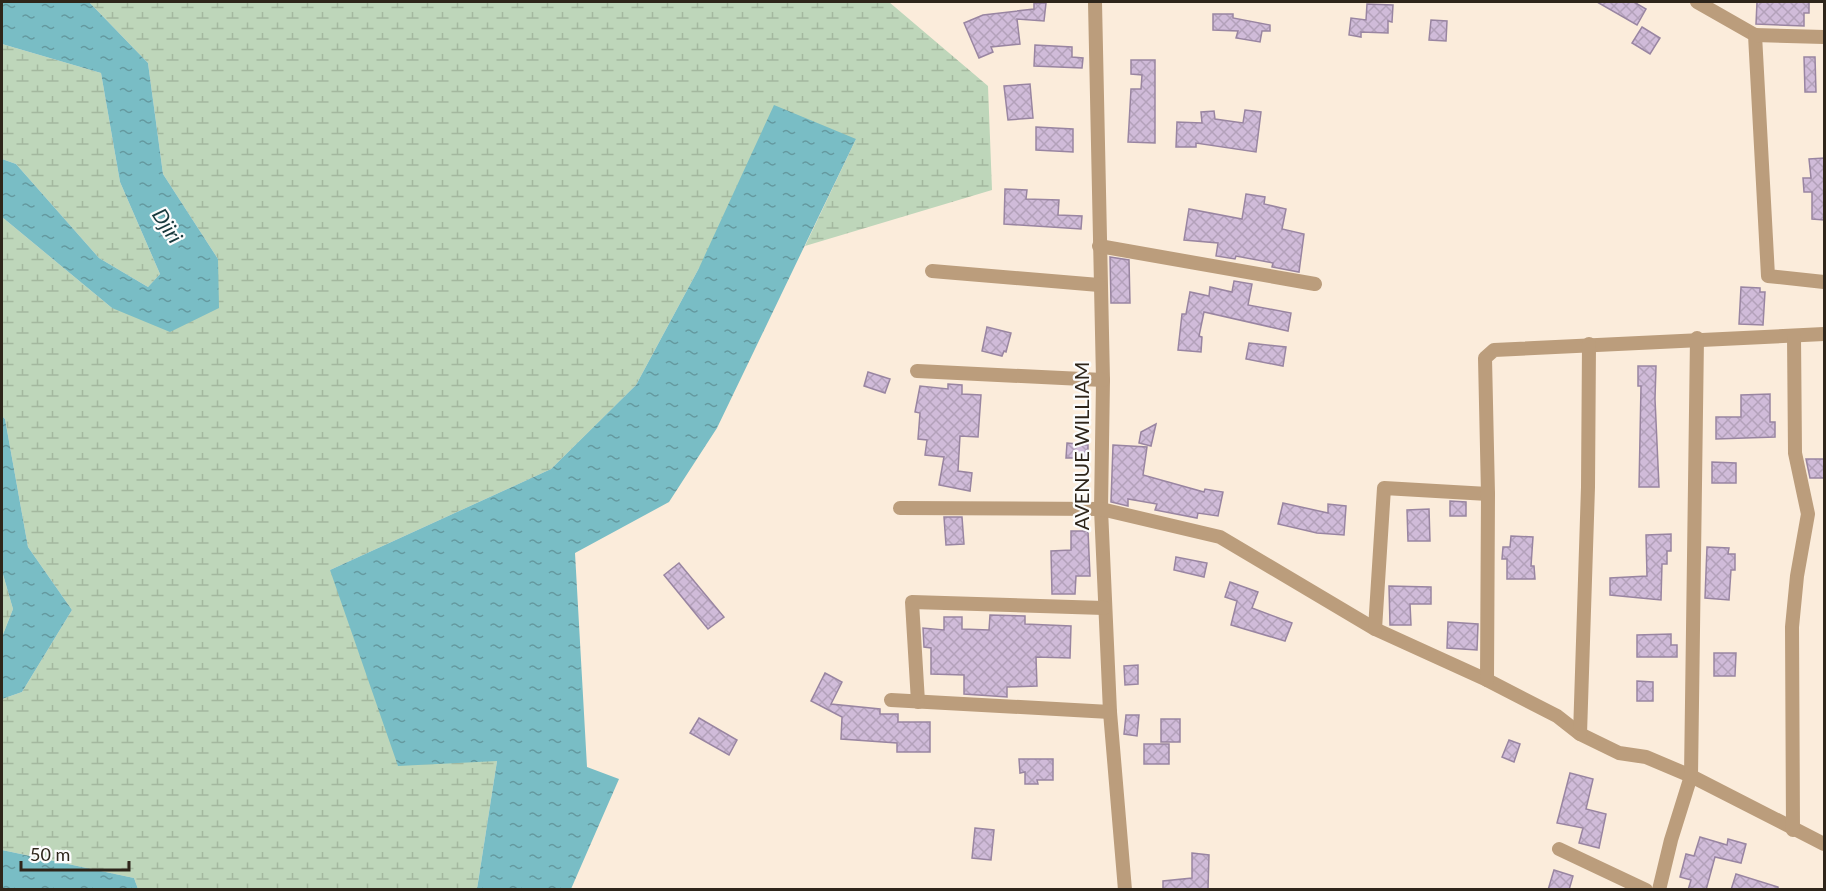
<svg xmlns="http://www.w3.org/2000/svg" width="1826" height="891" viewBox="0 0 1826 891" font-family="Lato,sans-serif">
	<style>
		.wetland { fill: url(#wetland-marsh) }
		.water { fill: url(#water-ripples) }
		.building { fill: url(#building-cross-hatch); stroke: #9985a1; stroke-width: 1.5 }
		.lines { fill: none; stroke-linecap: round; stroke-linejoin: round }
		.street { stroke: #bb9d7c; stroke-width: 14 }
		.labels { text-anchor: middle; stroke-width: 4.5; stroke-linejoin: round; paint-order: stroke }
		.street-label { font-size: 20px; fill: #2e251a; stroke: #fcfcfc }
		.water-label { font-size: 21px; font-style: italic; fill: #17393d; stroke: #fcfcfc }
	</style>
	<defs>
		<pattern id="wetland-marsh" width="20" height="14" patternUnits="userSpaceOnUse" patternTransform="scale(1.5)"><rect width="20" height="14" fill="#bed6ba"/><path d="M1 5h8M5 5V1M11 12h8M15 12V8" fill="none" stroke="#a4b89f"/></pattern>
		<pattern id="water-ripples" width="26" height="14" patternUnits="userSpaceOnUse" patternTransform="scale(1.5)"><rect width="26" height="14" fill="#79bdc5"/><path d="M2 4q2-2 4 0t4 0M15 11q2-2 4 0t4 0" fill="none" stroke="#64999f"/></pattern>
		<pattern id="building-cross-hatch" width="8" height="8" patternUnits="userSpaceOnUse" patternTransform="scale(1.5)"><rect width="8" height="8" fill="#d0bbd9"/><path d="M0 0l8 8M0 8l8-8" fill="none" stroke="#b3a1ba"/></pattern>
	</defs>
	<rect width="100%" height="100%" fill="#fbecdb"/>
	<g class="wetland">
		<path d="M89 2H889L988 86 992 190 805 246 856 139 699 268 636 385 551 469 330 570 497 761 477 889H138L134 878 2 850V699L22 692 72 610 28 547 5 419 2 416V217L112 308 218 259 163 174 148 63Z"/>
		<path d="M2 44 101 73 120 182 160 274 148 287 99 258 16 164 2 159Z"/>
		<path d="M2 571 13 609 2 637Z"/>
	</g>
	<g class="water">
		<path d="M2 2H89L148 63 163 174 218 259 219 308 170 332 112 308 2 217V159L16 164 99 258 148 287 160 274 120 182 101 73 2 44Z"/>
		<path d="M774 105 856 139 717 428 669 502 575 553 587 767 619 779 571 889H477L497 761 398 766 330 570 551 469 636 385 699 268Z"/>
		<path d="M2 416 5 419 28 547 72 610 22 692 2 699V637L13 609 2 571Z"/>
		<path d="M2 850 134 878 138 889H2Z"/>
	</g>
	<g class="building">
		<path d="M1597 2H1634L1646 9 1637 25Z"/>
		<path d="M1757 2H1809V13H1804V26L1756 24Z"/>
		<path d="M1034 3H1046L1044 21 1017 19 1020 44 991 47 993 52 979 58 964 23 983 15 1034 9Z"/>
		<path d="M1367 4 1393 5 1392 22 1388 21V33L1361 32V37L1349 35 1351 18 1366 20Z"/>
		<path d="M1213 14H1233V18L1270 25V31H1262L1260 42 1236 38 1238 31 1213 30Z"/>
		<path d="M1431 20 1447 21 1446 41 1429 40Z"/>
		<path d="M1642 27 1660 38 1650 54 1632 43Z"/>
		<path d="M1035 45 1072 47V57L1083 58 1082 68 1034 66Z"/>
		<path d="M1804 57H1815L1816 92H1805Z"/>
		<path d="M1131 60H1155V143L1128 142 1131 89H1141L1142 75 1131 74Z"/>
		<path d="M1030 84 1033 118 1008 120 1004 86Z"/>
		<path d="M1245 110 1261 112 1256 152 1196 143V147H1176L1177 122 1202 123 1201 112 1214 111 1215 119 1243 123Z"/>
		<path d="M1036 127 1073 129V152L1036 150Z"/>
		<path d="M1824 158V220L1812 219V192H1804L1803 178H1811L1809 159Z"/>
		<path d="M1005 189 1027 190 1026 199 1059 200 1058 215 1082 216 1081 229 1004 224Z"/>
		<path d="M1246 194 1265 197 1264 204 1286 209 1282 229 1304 234 1299 272 1272 267 1273 263 1236 256 1235 259 1216 256 1218 243 1184 240 1189 209 1242 219Z"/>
		<path d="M1110 257 1129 260 1130 303H1111Z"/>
		<path d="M1234 281 1252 284 1248 305 1291 313 1288 331 1204 312 1199 336 1202 337 1201 352 1178 350 1182 314H1186L1190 292 1209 296 1210 287 1232 292Z"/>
		<path d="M1741 287 1760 288V292H1765L1763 325 1739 324Z"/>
		<path d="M987 327 1011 333 1006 352 1004 351 1002 356 982 351Z"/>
		<path d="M1249 343 1286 347 1283 366 1246 359Z"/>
		<path d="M1638 366H1656L1655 399 1659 487H1639L1641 386H1638Z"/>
		<path d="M868 372 890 379 885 393 864 386Z"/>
		<path d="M948 384 962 385V394L981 395 978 437 960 436 958 471 972 473 970 491 939 485 944 457 925 455 927 440 918 439 920 413 915 412 920 386 948 389Z"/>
		<path d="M1770 394V422H1775V437L1716 439V417H1741V395Z"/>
		<path d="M1156 424 1151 446 1139 443 1141 432Z"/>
		<path d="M1067 443 1088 445V458H1066Z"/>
		<path d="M1113 445 1147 447 1143 475 1204 492 1205 489 1223 492 1218 516 1198 513 1197 518 1155 510 1157 504 1128 499V506L1111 502Z"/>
		<path d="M1806 459H1824V478H1810Z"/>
		<path d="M1712 462 1736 463V483H1712Z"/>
		<path d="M1450 501 1466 502V516H1450Z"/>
		<path d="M1283 503 1328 513V504L1346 506 1344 535 1317 533 1278 524Z"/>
		<path d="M1429 509 1430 541H1408L1407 510Z"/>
		<path d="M944 517H962L964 544 946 545Z"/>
		<path d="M1071 531H1088L1090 576H1076L1075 594H1052L1051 551 1071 550Z"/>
		<path d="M1671 534V551H1667V564H1662L1661 600 1610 595V578L1647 576 1646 535Z"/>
		<path d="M1511 536 1533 537 1531 566H1534L1535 579H1507V559H1502L1503 547H1510Z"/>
		<path d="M1707 547 1729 548 1728 554H1735V570H1731L1729 600 1705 598Z"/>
		<path d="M1176 557 1207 563 1204 577 1174 570Z"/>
		<path d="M679 563 724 617 708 629 664 575Z"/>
		<path d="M1230 582 1258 592 1252 608 1292 623 1285 641 1231 625 1237 601 1225 597Z"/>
		<path d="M1389 586 1431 587V604H1410L1411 625H1390Z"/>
		<path d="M990 615 1025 616V624L1071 626 1070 658 1036 657 1037 686 1007 687V697L964 694V675L931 674V648L924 647 923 628 944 630V617H962V629L989 630Z"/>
		<path d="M1448 622 1478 624 1477 650 1447 648Z"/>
		<path d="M1671 634V645H1677V657H1637V635Z"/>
		<path d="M1714 653H1736L1735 676H1714Z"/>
		<path d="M1138 665V684L1125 685 1124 666Z"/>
		<path d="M825 673 842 682 831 704 880 709V714H898V722H930V752H897V743L841 739 842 717 811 701Z"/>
		<path d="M1637 681 1653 682V701H1637Z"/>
		<path d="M1126 715H1139L1137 736 1124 734Z"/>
		<path d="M699 718 737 740 729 755 690 733Z"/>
		<rect x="1161" y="719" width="19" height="23"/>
		<path d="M1509 740 1520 744 1514 762 1502 757Z"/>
		<rect x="1144" y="744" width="25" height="20"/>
		<path d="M1019 759H1053V780H1037L1038 784H1025V772L1020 773Z"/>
		<path d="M1570 773 1593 779 1586 809 1606 814 1599 848 1579 843 1583 828 1557 823Z"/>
		<path d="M975 828 994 830 991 860 972 858Z"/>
		<path d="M1700 837 1727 845 1728 839 1746 844 1741 863 1715 857 1706 890H1688L1691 880 1680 877 1686 854 1694 856Z"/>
		<path d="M1192 853 1209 855 1208 890H1163V881L1192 878Z"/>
		<path d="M1554 870 1573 876 1569 890H1548Z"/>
		<path d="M1736 874 1778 887V890H1731Z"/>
	</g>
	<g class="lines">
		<g class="street">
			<path d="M1095 2 1103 380 1101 509 1110 712 1125 890"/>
			<path d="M1697 2 1755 35 1768 276 1824 282"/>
			<path d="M1755 35 1824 37"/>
			<path d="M1099 246 1315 284"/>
			<path d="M932 271 1099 285"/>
			<path d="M917 371 1103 380"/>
			<path d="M900 508 1101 509 1220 537 1375 629 1487 680 1557 716 1580 734 1619 753 1646 757 1691 776 1824 844"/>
			<path d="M1375 629 1384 488 1488 494"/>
			<path d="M1487 680 1488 494 1485 358 1494 350 1824 334"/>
			<path d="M891 700 1110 712"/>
			<path d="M918 702 912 602 1104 608"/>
			<path d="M1580 734 1588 487 1589 344"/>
			<path d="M1793 830 1792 627 1797 576 1808 514 1795 453 1794 336"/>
			<path d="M1559 849 1646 890"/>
			<path d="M1659 890 1671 840 1691 776 1697 338"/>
		</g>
	</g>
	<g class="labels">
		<g class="street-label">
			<text transform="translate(1082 446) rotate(-90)" y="7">AVENUE WILLIAM</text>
		</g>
		<g class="water-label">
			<text transform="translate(167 226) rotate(57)" y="7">Djiri</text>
		</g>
	</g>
	<rect width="1826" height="891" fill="none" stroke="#2e251a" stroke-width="6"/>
	<path d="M21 861v9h108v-9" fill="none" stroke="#2e251a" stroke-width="3"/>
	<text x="30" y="861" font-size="18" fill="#2e251a" stroke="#fcfcfc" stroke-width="4.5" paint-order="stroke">50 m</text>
</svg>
